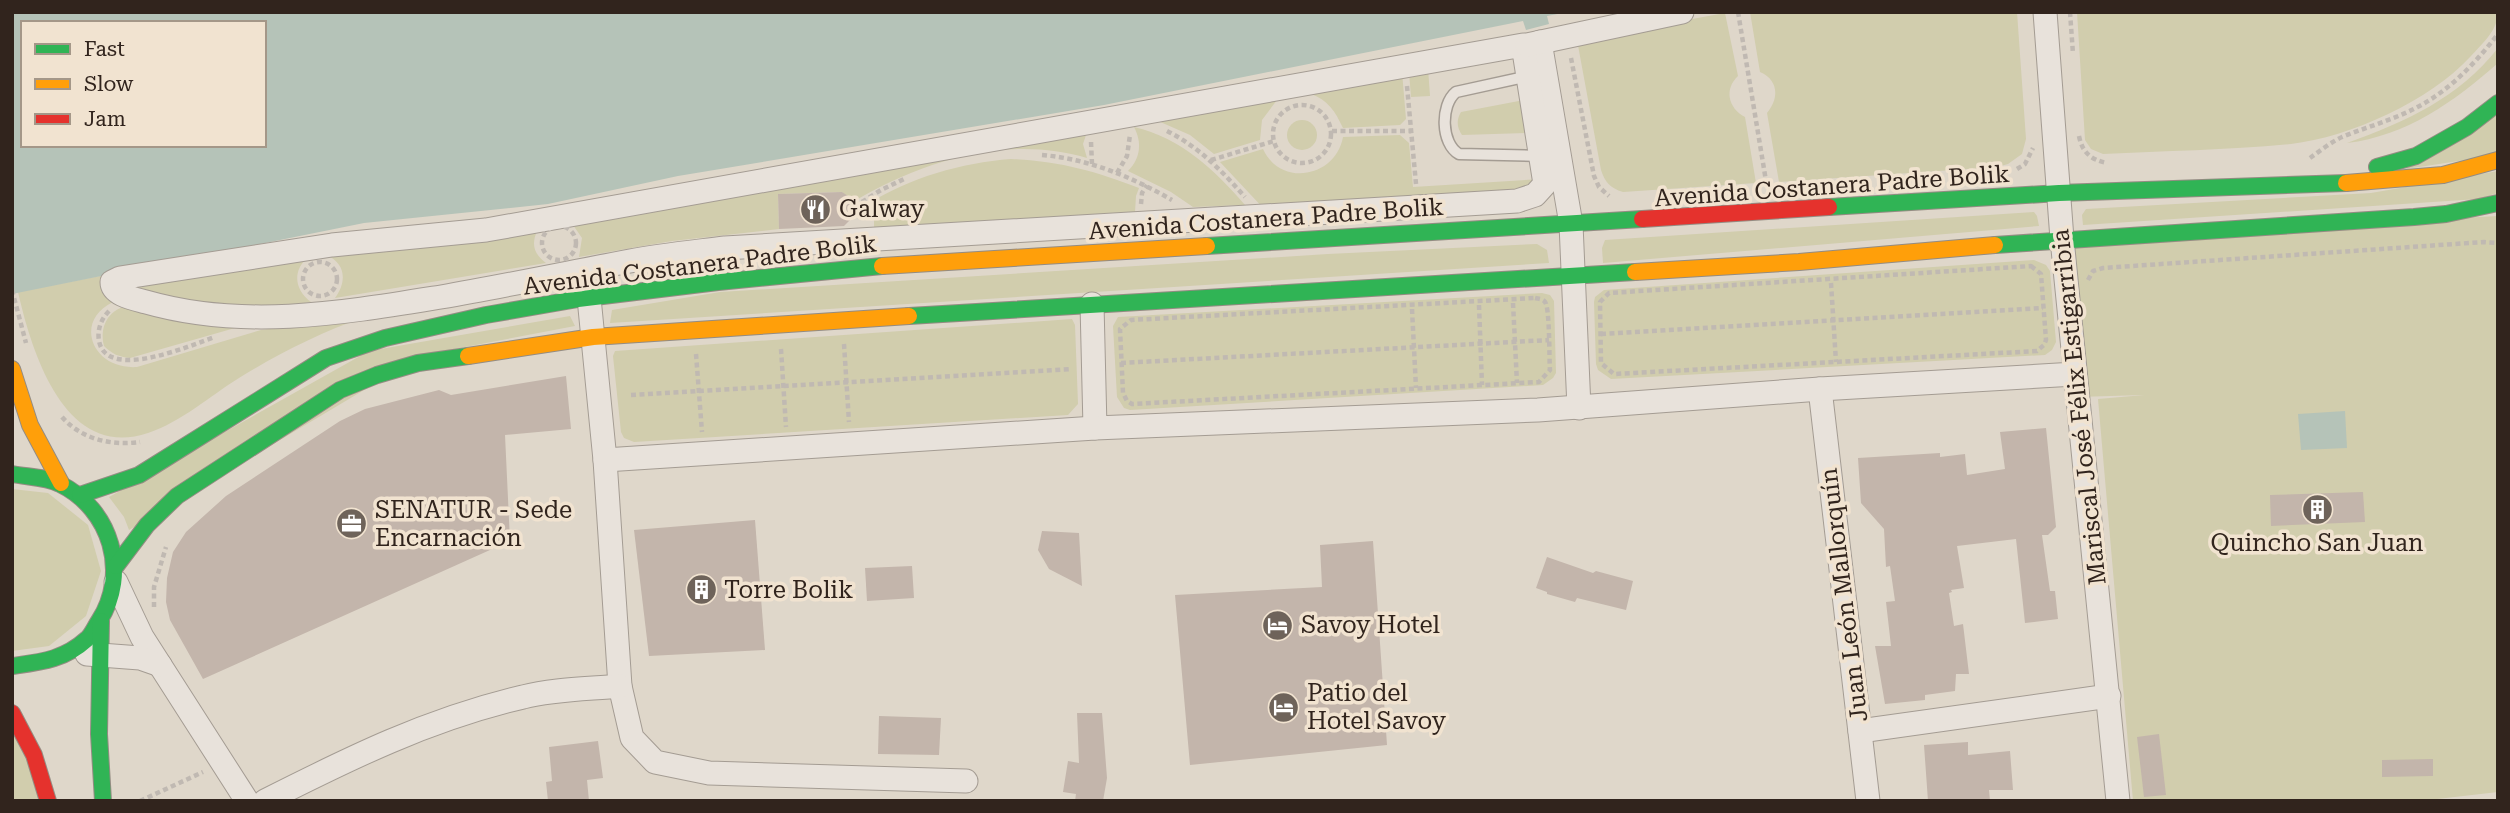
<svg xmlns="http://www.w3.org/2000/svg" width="2510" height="813" viewBox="0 0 2510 813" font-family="'Roboto Serif',serif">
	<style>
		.green { fill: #d1cdad }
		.water { fill: #b5c3b8; fill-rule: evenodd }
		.building { fill: #c3b5ab }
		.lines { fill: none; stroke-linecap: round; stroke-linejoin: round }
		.lane-casing { stroke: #a49c93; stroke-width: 13 }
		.street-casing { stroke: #a49c93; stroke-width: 25 }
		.fast-casing { stroke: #948c83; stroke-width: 18 }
		.slow-casing { stroke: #948c83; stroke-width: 18 }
		.jam-casing { stroke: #948c83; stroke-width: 18 }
		.path { stroke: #c0b9b2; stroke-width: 4.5; stroke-dasharray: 5 3.5; stroke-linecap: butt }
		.lane { stroke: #e8e2db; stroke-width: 10 }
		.street { stroke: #e8e2db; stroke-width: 23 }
		.fast { stroke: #30b455; stroke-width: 16 }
		.slow { stroke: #ff9f0a; stroke-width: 16 }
		.jam { stroke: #e5322d; stroke-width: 16 }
		.labels { text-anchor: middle; stroke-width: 7; stroke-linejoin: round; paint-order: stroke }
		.street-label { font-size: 24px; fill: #31241d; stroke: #f1e3d0 }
		.poi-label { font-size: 24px; fill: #31241d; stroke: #f1e3d0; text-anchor: start }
	</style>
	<rect width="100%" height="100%" fill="#dfd7ca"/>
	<g class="green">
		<path d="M1750 12H2017L2026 139 2022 154 2008 164 1997 167 1779 182 1767 113C1779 99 1779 80 1760 72Z"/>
		<path d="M2077 12H2498C2498 30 2482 44 2471 56 2430 101 2350 137 2291 144 2229 150 2165 151 2103 154L2091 149 2085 140Z"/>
		<path d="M1725 13 1738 76C1724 89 1728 108 1745 117L1756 183 1623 192C1610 188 1605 182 1601 170L1577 40Z"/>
		<path d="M2498 48V63C2454 102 2406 136 2347 143 2405 122 2459 98 2498 48Z"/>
		<path d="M1428 68 1430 96 1411 97 1409 72Z"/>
		<path d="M1402 72 1406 119 1400 125 1343 128C1335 111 1328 100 1311 94Z"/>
		<path d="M1277 100 1262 120 1260 140 1214 154 1190 135 1149 117Z"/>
		<path d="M1524 100 1530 133 1462 135C1457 128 1456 120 1461 112Z"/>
		<path d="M2498 112V155L2406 169Z"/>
		<circle cx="1302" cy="135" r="15"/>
		<path d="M1134 127C1181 138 1214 169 1245 205L1193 207 1171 192 1128 171C1141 158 1142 142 1134 127Z"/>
		<path d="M1083 129 1086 135 1083 144 1087 158C1007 134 922 161 853 202L842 192 778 194 779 229 672 241 579 257 582 238 573 225Z"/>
		<path d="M1400 135 1409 143 1413 187 1540 179 1534 191 1265 210 1220 162 1263 149C1281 188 1336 177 1343 137Z"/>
		<path d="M1011 159C1059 161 1095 171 1139 188L1136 196 1135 212 874 229V219L868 204C911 177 961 163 1011 159Z"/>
		<path d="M2498 171V193L2478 199 2083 225 2082 215 2086 209 2371 193Z"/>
		<path d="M2034 212 2037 216 2039 226 1603 263 1602 248 1605 240Z"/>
		<path d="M2498 216V792L2420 801H2133L2098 399 2144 395 2077 397 2062 239Z"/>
		<path d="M537 231C531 245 534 254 546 263L335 298C347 282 346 263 326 255Z"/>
		<path d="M1537 244 1547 250 1549 263 610 323 612 310 720 292 1328 254Z"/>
		<path d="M307 258C292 272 295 290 311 302L271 308 176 302 130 285Z"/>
		<path d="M2034 260 2046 265 2050 271 2056 342 2052 350 2045 355 1611 379 1598 370 1596 364 1594 302 1595 297 1604 290Z"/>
		<path d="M110 274 113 302C73 321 92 370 137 367L261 330 364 317C320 333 279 353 239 378 210 396 181 422 148 433 65 461 32 353 18 292Z"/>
		<path d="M1542 293 1550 295 1554 301 1556 373 1553 378 1543 385 1130 410 1124 408 1117 397 1113 326 1118 317Z"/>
		<path d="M127 306 249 324 130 358C119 357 112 354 104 346 99 327 108 310 127 306Z"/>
		<path d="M570 316 575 326 423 355 129 530 124 517 109 497 369 351Z"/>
		<path d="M1072 319 1075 325 1078 404 1068 415 634 442 624 438 621 432 613 356 615 351Z"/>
		<path d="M12 489 48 493 88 525 101 571 86 616 49 646 12 651Z"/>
		<path d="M12 713 48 801H12Z"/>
	</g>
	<g class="water">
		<path d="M12 12H1568L1547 16 1549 24 1526 30 1523 21 1104 105 678 176 548 204 364 223 12 294ZM23 23H264V145H23Z"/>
		<path d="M2345 411 2347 448 2301 450 2298 414Z"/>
	</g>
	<g class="building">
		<path d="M842 192 851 198 854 205 851 219 844 226 779 229 778 194Z"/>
		<path d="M566 376 571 429 505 435 510 541 203 679 170 620 166 602 167 578 173 552 186 532 226 496 340 421 365 409 439 390 451 395Z"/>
		<path d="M2046 428 2056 527 2048 535H2042L2050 591H2055L2058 619 2025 623 2016 539 1957 546 1964 588 1951 590 1952 592 1949 593 1954 626 1963 624 1969 674H1956L1955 691 1925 695V700L1885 704 1875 646H1891L1886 602 1895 601 1890 566 1886 567 1884 529 1861 503 1858 458 1940 453V457L1965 454 1967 475 2005 469 2000 432Z"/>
		<path d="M2363 492 2365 522 2271 526 2270 495Z"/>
		<path d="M755 520 765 650 649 656 634 530Z"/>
		<path d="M1042 531 1079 533 1082 586 1049 569 1038 550Z"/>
		<path d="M1373 541 1387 745 1190 765 1175 595 1322 587 1320 545Z"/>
		<path d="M1547 557 1593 573 1596 571 1633 581 1626 610 1577 598 1575 602 1547 594V592L1536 588Z"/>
		<path d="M912 566 914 598 867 601 865 568Z"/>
		<path d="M1077 713H1102L1107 778 1103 801H1075L1076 794 1063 792 1068 761 1079 763Z"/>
		<path d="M879 716 941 718 939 755 878 754Z"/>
		<path d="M2159 734 2166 795 2144 797 2137 737Z"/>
		<path d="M598 741 603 778 587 780 589 801H548L546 782 552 781 549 747Z"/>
		<path d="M1968 742V755L2010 751 2013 790H1989L1990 801H1928L1924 745Z"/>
		<path d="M2433 759V776L2382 777V760Z"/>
	</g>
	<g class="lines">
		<defs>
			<path id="lane" d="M1529 76 1456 92C1440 105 1441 144 1459 154L1543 156"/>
			<g id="street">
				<path d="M2045 12 2062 239 2118 801"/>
				<path d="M1540 42 1571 224 1579 408"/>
				<path d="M1523 45 1545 184 1535 195 1517 201 725 248C693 252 661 255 630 261 567 273 504 286 441 297 342 313 244 330 146 302 135 299 112 295 112 282L120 278 332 245 486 230Z"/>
				<path d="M1527 45 1682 12"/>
				<path d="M589 298 605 460 620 686 632 738 655 762 709 773 966 781"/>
				<path d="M1092 304 1095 428"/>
				<path d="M1820 389 1868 801"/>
				<path d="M605 460 1095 428 1538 410 1820 389 2075 374"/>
				<path d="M116 582 142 637 247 801"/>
				<path d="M87 654 140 658 160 665"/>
				<path d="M1860 731 2109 696"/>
				<path d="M265 801C350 758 429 719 523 697 554 689 588 689 620 686"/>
			</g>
			<g id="fast">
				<path d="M2377 167 2416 156 2467 127 2498 103"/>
				<path d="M1829 207 2059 193 2346 183"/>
				<path d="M1995 245 2414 217 2446 214 2498 203"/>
				<path d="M1207 246 1642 219"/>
				<path d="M909 316 1635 272"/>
				<path d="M12 474C27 477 47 477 60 484 111 509 130 573 99 621 95 627 92 635 87 639 64 660 41 662 12 666"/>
				<path d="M80 495 139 475 326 358 385 338 486 315 578 299 718 282 882 266"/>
				<path d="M116 566 147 525 177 496 340 390 377 375 418 363 468 356"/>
				<path d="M101 621 99 734 103 801"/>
			</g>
			<g id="slow">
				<path d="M2346 183 2443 175 2498 160"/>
				<path d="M882 266 1207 246"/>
				<path d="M1635 272 1799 262 1995 245"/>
				<path d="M468 356 593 337 909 316"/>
				<path d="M12 369 30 425 61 483"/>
			</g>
			<g id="jam">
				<path d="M1642 219 1829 207"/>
				<path d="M12 713 34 755 48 801"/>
			</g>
		</defs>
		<use href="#lane" class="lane-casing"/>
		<use href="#street" class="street-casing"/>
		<use href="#fast" class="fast-casing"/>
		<use href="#slow" class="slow-casing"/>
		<use href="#jam" class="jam-casing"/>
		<g class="path">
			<path d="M1738 12 1767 187"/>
			<path d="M2070 12 2073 54"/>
			<path d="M1571 58 1594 176 1599 187 1609 196"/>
			<path d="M1407 86 1416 184"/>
			<circle cx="1302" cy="134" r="29"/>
			<path d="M1167 131C1199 147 1222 171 1245 197"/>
			<path d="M1332 131H1411"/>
			<path d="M2079 136C2082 152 2091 160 2107 163"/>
			<path d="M1091 142 1092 164"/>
			<path d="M1042 155C1089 159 1132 177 1172 200"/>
			<path d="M2310 158C2320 151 2331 142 2342 137 2369 126 2397 119 2423 104 2453 87 2477 61 2498 34"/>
			<path d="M1211 160 1274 141"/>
			<path d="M2017 169 2025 164 2033 148"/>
			<path d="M1117 173 1127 156 1130 135"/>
			<path d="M862 202 881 190 904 179"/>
			<path d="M1141 204 1142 193 1147 185"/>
			<path d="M857 218 862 202 868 218"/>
			<circle cx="559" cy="243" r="17"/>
			<circle cx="320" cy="279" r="17"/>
			<path d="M2031 266 2041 274 2046 340 2044 345 2037 351 1614 374 1601 363 1600 302 1609 293Z"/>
			<path d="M2088 280 2093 271 2103 268 2484 242 2498 243"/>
			<path d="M1831 283 1836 362"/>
			<path d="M12 290 26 343"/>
			<path d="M1535 298C1539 299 1543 299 1545 302 1550 308 1549 359 1550 370L1539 382 1132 404 1127 401 1123 393 1120 329 1131 320Z"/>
			<path d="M1513 303 1517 383"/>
			<path d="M1479 305 1482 385"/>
			<path d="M1412 309 1416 388"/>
			<path d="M109 311C101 319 97 330 99 341 107 382 191 345 215 337"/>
			<path d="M1601 334 2043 308"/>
			<path d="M844 344 849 422"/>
			<path d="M781 349 786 427"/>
			<path d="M696 354 702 432"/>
			<path d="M1121 363 1549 340"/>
			<path d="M631 395 1071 369"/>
			<path d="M62 417C81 439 111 446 140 442"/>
			<path d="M154 607V587L166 547"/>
			<path d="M140 801 203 772"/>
		</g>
		<use href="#lane" class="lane"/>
		<use href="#street" class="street"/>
		<use href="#fast" class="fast"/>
		<use href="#slow" class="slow"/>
		<use href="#jam" class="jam"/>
	</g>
	<defs>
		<symbol id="restaurant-disc" viewBox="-11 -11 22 22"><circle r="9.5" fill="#6e635a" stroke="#f1e3d0"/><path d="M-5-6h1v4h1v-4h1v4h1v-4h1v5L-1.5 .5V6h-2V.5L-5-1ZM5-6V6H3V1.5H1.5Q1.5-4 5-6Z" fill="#fff"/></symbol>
		<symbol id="building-disc" viewBox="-11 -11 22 22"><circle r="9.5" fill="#6e635a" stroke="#f1e3d0"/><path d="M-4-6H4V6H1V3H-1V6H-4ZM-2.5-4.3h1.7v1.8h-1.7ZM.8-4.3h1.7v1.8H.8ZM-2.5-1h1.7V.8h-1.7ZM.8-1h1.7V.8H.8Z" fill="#fff"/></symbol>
		<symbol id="office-disc" viewBox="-11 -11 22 22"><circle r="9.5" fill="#6e635a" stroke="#f1e3d0"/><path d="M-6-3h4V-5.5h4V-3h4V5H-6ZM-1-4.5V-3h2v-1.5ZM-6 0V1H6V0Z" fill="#fff"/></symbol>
		<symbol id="hotel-disc" viewBox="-11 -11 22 22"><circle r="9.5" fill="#6e635a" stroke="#f1e3d0"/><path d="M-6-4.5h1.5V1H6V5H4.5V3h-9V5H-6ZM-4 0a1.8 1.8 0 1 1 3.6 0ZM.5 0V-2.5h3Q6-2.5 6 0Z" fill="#fff"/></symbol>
	</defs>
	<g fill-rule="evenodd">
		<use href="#restaurant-disc" x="798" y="192" width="35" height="35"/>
		<use href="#building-disc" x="2300" y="492" width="35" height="35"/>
		<use href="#office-disc" x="334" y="506" width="35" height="35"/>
		<use href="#building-disc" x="684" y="572" width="35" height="35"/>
		<use href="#hotel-disc" x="1260" y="608" width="35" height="35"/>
		<use href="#hotel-disc" x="1266" y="690" width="35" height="35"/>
	</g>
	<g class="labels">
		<g class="street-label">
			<text transform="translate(1832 186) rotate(-4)" y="8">Avenida Costanera Padre Bolik</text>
			<text transform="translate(1266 219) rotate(-4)" y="8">Avenida Costanera Padre Bolik</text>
			<text transform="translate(700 265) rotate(-7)" y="8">Avenida Costanera Padre Bolik</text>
			<text transform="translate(2079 407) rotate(-96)" y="8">Mariscal José Félix Estigarribia</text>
			<text transform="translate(1844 595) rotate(-97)" y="8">Juan León Mallorquín</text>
		</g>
		<g class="poi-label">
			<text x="839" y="217">Galway</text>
			<text x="375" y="518">SENATUR - Sede<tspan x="375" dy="28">Encarnación</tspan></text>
			<text x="2317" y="551" text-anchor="middle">Quincho San Juan</text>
			<text x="724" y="598">Torre Bolik</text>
			<text x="1301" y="633">Savoy Hotel</text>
			<text x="1307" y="701">Patio del<tspan x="1307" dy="28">Hotel Savoy</tspan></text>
		</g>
	</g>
	<rect width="2510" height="813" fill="none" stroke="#31241d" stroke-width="28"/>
	<rect x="21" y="21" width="245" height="126" fill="#f1e3d0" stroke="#a49788" stroke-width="2"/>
	<rect x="35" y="44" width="35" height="10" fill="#30b455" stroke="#a49788" stroke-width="2"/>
	<text x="84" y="56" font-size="21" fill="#31241d">Fast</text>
	<rect x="35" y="79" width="35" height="10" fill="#ff9f0a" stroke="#a49788" stroke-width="2"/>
	<text x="84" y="91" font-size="21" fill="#31241d">Slow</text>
	<rect x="35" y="114" width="35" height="10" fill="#e5322d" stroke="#a49788" stroke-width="2"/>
	<text x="84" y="126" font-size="21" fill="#31241d">Jam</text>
</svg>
